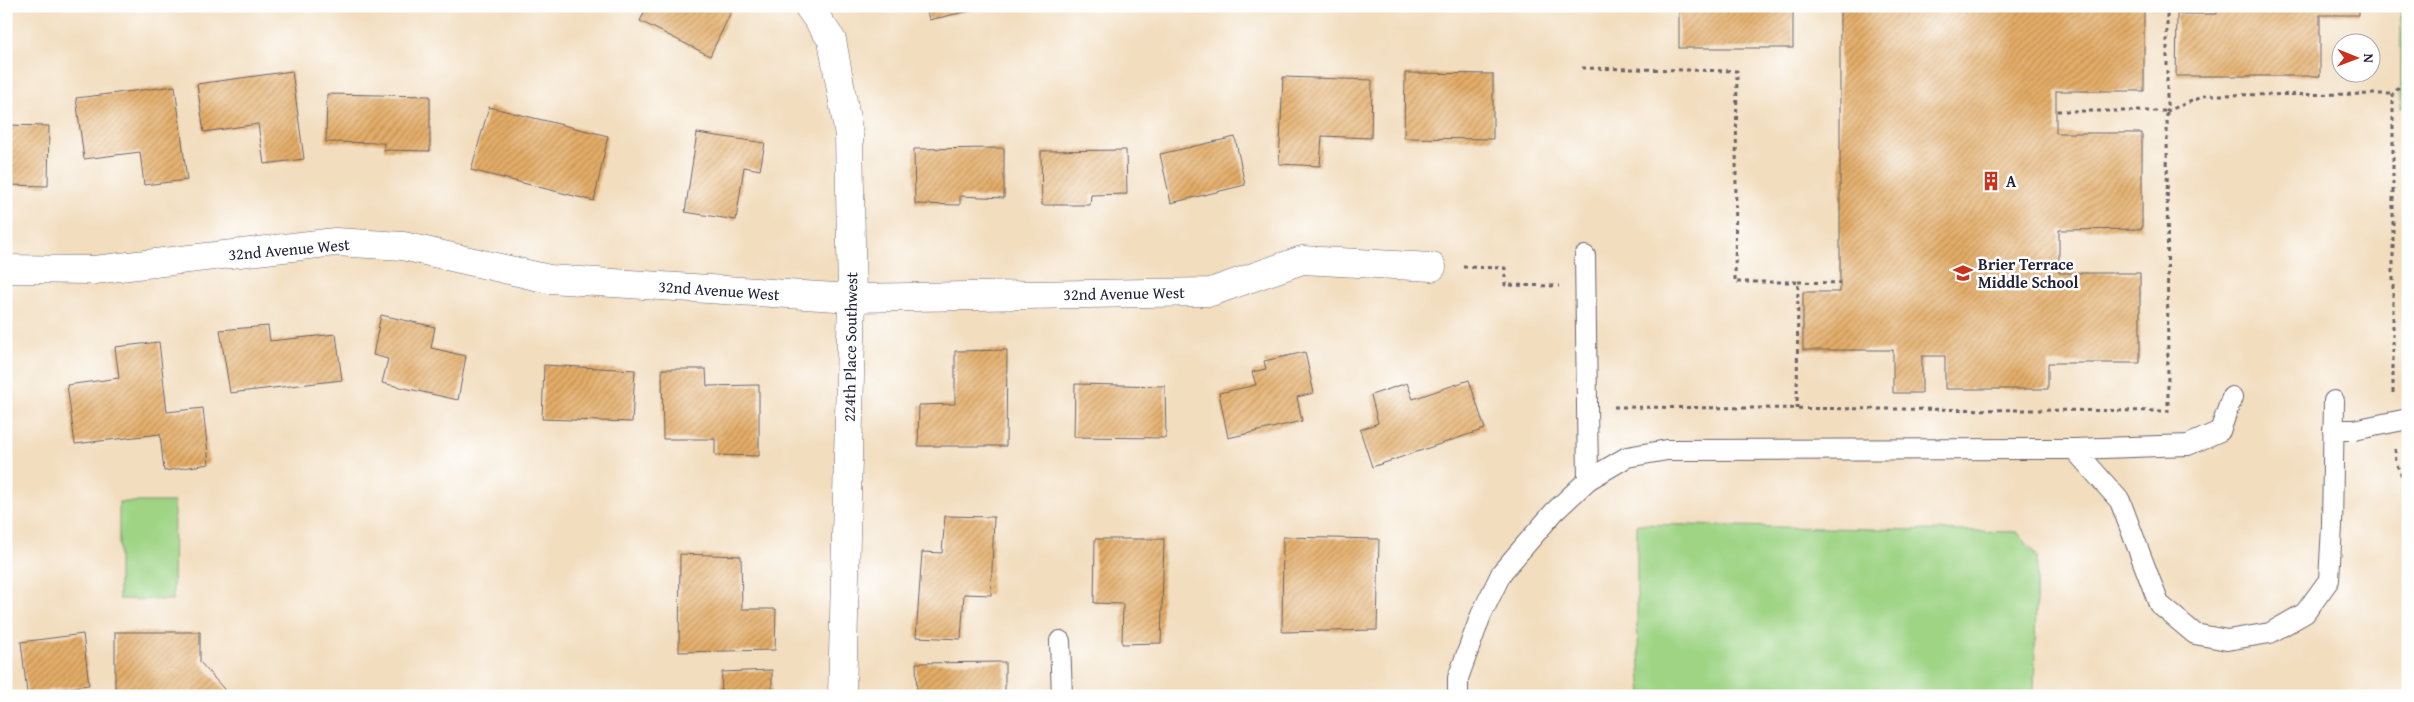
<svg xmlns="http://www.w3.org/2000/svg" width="2414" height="702" viewBox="0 0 2414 702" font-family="'Gentium Book Plus',serif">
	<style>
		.garden { fill: #9fd485; stroke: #607b60 }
		.building { fill: url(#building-hatch) }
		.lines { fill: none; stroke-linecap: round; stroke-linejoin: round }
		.service-casing { stroke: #6b6369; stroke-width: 22 }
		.minor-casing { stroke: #6b6369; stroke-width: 29 }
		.path { stroke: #6b6369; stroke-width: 3; stroke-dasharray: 4 4; stroke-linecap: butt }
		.service { stroke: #fff; stroke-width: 20 }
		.minor { stroke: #fff; stroke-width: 28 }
		.labels { text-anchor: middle; stroke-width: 5; stroke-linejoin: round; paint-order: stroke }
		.poi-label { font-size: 16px; font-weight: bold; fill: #22223b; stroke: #fff; text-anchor: start }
		.street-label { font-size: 16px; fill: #22223b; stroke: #fff }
	</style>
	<defs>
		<pattern id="building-hatch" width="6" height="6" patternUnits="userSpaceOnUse" patternTransform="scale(1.25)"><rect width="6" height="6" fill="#e4ad68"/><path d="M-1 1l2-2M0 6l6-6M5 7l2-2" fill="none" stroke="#b88c57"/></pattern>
	</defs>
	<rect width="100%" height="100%" fill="#fff"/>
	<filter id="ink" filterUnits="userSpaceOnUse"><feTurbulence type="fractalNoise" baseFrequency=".02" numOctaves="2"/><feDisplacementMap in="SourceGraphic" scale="10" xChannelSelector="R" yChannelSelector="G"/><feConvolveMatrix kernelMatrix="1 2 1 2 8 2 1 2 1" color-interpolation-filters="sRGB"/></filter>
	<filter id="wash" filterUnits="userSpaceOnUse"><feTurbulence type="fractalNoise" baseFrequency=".0096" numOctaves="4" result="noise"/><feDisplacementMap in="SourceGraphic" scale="20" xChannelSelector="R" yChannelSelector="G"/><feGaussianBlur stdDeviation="1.12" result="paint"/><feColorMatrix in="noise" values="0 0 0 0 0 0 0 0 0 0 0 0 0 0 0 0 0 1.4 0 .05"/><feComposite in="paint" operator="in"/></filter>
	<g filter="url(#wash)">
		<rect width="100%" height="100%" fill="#f2ddbe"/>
		<g class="garden">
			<path d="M2401 6H2408V107L2401 108Z"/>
			<path d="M119 502H174L173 600 119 599Z"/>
			<path d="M1637 524 2017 532 2037 556 2034 696H1642L1637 626Z"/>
		</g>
		<g id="blocks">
			<g class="building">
				<path d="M647 6H724L732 10 710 56 640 21Z"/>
				<path d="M926 6H987V7L929 20Z"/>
				<rect x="1679" y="6" width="114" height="42"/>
				<path d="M1840 6H2144V91H2056V133H2142V229L2059 230V273H2140V363H2048V389H1945V356H1922V393H1893V350H1803V292H1840Z"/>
				<path d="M2217 6H2359V15H2320V76H2176L2177 14H2217Z"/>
				<path d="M292 71 304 159 264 164 258 124 204 132 197 84Z"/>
				<path d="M1405 73 1493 74V139L1404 138Z"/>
				<path d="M1283 77 1372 80 1371 138 1322 136 1320 166 1279 164Z"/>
				<path d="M175 86 187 180 144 185 140 152 84 159 76 98Z"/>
				<path d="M327 94 430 96V151L384 150V143L326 142Z"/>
				<path d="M489 107 608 136 594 201 471 170Z"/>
				<path d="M6 125 49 126 48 186 6 185Z"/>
				<path d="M697 133 765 143 760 170 744 167 736 220 685 212Z"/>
				<path d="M1235 137 1245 185 1171 203 1160 154Z"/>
				<path d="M1004 148V198L960 196V205L915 204 914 149Z"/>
				<path d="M1126 150 1127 194 1091 195 1090 205H1042L1041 151Z"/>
				<path d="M381 315 435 327 431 348 466 356 458 400 382 383 388 359 373 355Z"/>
				<path d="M268 326 270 341 336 334 342 380 230 393 220 330Z"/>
				<path d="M159 342 167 412 203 408 209 464 164 471 160 434 75 444 67 385 119 378 115 347Z"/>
				<path d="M1007 350 1006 446H918L919 405 955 404V351Z"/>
				<path d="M1305 352 1314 393 1297 397 1302 421 1228 438 1219 393 1256 385 1252 372 1266 369 1264 361Z"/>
				<path d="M544 365 635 370 632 422 542 419Z"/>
				<path d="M662 369H706L707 386 759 385V456L715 455V439H663Z"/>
				<path d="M1469 380 1485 429 1372 467 1360 430 1378 423 1371 395 1407 383 1413 399Z"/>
				<path d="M1075 384 1165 386 1166 438 1074 437Z"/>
				<path d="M945 516 994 517 991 595 964 594 961 639 916 637 922 552 942 553Z"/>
				<path d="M1283 537 1379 539 1377 630 1282 632Z"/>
				<path d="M1095 539H1164L1161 643 1122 644 1123 604 1094 603Z"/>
				<path d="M680 554 741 556 742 609H776L775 650 679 652Z"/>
				<path d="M115 632H200V662L230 696H115Z"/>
				<path d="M83 634 89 685 27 693 21 642Z"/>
				<path d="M1005 662V696H917L916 663Z"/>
				<path d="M772 670V696H721L722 672Z"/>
			</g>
		</g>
	</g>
	<g filter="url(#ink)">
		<use href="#blocks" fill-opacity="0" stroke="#6b6369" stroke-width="1"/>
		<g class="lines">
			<defs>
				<g id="service">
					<path d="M1585 256 1588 480"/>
					<path d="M2232 397 2220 431 2188 445 2074 449 2120 501 2159 604 2195 634 2227 640 2270 633 2305 613 2329 580 2332 526 2334 401"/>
					<path d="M2333 430H2354L2408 419"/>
					<path d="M1060 641 1062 696"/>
					<path d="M1458 696V678L1481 615 1502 572 1554 512 1588 480 1627 457 1667 450 2074 449"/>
				</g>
				<g id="minor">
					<path d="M808 6 832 40 849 135 852 298 842 696"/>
					<path d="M6 269 94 270 335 242 403 246 549 279 852 298 1211 292 1302 260 1432 267"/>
				</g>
			</defs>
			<use href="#service" class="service-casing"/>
			<use href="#minor" class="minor-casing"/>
			<g class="path">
				<path d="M2167 6V111L2207 95 2393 94"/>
				<path d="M1582 68 1737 71 1735 282H1798L1797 408"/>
				<path d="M1463 267 1505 268V285L1559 286"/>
				<path d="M1798 282 1840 283"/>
				<path d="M2393 393V94L2405 80V6"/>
				<path d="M1614 407 2168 411 2167 111H2056"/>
				<path d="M2395 449 2396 463 2408 489"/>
			</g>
			<use href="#service" class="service"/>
			<use href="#minor" class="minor"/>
		</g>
	</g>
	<defs>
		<symbol id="building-bare" viewBox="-9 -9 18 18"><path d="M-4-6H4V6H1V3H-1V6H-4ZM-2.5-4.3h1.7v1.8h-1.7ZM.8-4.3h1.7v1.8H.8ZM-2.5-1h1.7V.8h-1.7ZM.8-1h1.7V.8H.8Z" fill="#c8321e" stroke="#fff" stroke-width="2.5" paint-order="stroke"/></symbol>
		<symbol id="school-bare" viewBox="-9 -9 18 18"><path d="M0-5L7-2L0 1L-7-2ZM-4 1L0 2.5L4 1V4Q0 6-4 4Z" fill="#c8321e" stroke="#fff" stroke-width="2.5" paint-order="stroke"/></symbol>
	</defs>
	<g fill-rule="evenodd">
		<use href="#building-bare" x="1977" y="167" width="28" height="28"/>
		<use href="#school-bare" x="1949" y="259" width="28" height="28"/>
	</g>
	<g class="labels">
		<g class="poi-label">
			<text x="2006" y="187">A</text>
			<text x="1978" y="270">Brier Terrace<tspan x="1978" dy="18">Middle School</tspan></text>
		</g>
		<g class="street-label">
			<text transform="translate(289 249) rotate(-5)" y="6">32nd Avenue West</text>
			<text transform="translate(719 290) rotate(4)" y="6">32nd Avenue West</text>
			<text transform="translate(1124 293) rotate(-1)" y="6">32nd Avenue West</text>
			<text transform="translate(850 347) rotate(-89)" y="6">224th Place Southwest</text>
		</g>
	</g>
	<rect width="2414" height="702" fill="none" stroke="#fff" stroke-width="25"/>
	<g transform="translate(2356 58) rotate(91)"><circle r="24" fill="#ffffff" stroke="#a7a7b1"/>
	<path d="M0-4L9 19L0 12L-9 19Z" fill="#c8321e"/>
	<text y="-8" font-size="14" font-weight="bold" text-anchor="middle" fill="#22223b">N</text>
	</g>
</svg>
